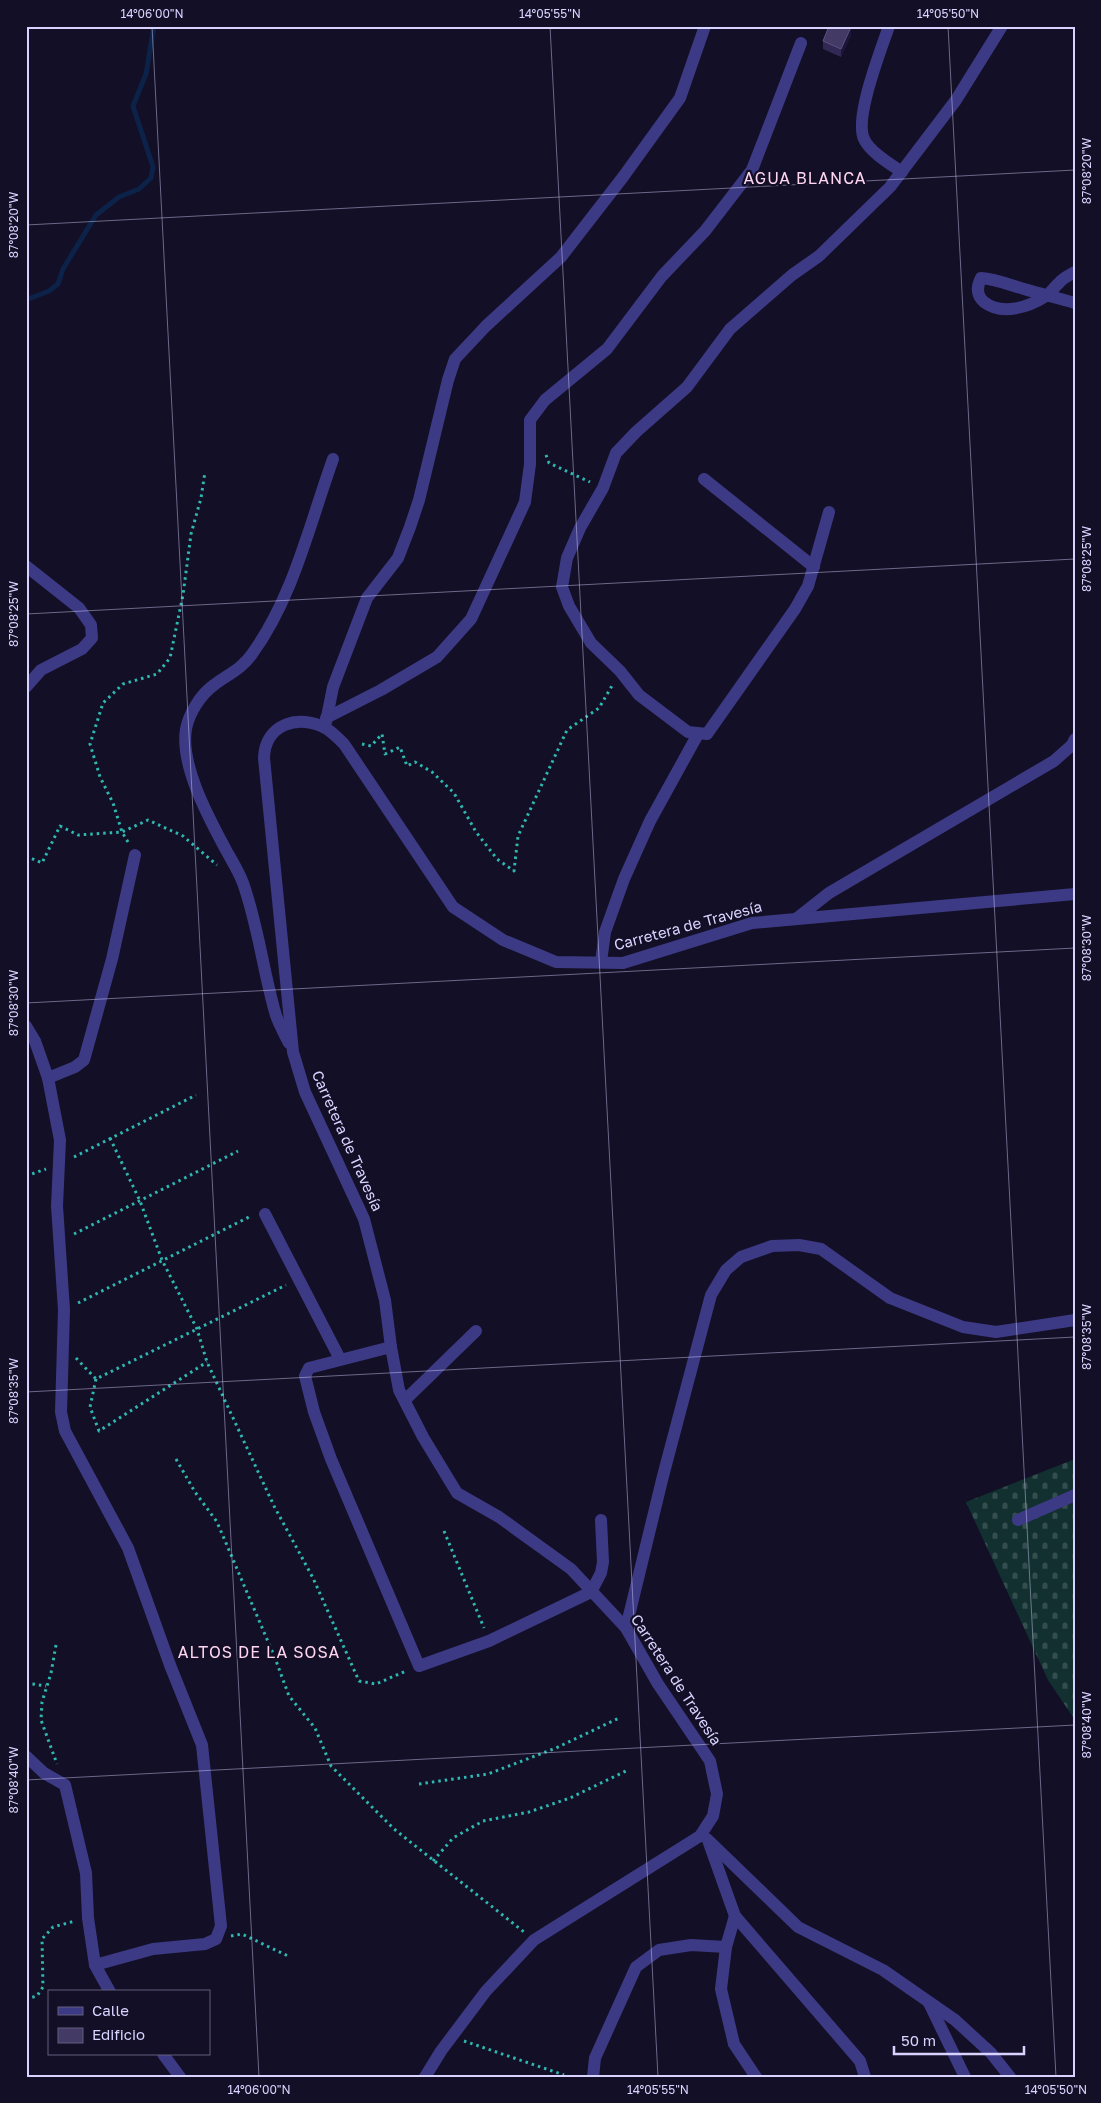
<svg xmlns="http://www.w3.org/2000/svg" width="1101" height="2103" viewBox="0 0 1101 2103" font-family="'Golos Text',sans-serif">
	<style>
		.cemetery { fill: url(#cemetery-stones) }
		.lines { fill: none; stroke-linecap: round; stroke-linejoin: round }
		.stream { stroke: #0c2248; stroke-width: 5 }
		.path { stroke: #2fb8b0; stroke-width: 3; stroke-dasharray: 2.5 4; stroke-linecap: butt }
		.minor { stroke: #3d3a85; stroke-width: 12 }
		.wall { fill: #312854 }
		.shaded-wall { fill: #1d163a }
		.building { fill: #433a66; stroke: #5a527e }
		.ticks { fill: none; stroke: #d9d4ff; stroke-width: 1; stroke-opacity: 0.45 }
		.labels { text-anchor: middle; stroke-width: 4.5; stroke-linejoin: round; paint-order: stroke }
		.street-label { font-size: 15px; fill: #d9d4ff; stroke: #130f26 }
		.neighbourhood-label { font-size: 16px; letter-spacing: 1px; fill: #ffd6f0; stroke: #130f26 }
		.neatline { fill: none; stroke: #d9d4ff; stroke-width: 2 }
		.ticks-label { font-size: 12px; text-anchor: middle; fill: #d9d4ff }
	</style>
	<defs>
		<pattern id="cemetery-stones" width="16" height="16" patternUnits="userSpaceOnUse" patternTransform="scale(1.25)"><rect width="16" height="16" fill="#12302f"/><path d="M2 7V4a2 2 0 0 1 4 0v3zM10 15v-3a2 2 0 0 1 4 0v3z" fill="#344d4e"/></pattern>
	</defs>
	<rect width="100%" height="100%" fill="#130f26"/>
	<path class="cemetery" d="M1075 1459V1720L1048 1680 966 1502Z"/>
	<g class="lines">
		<g class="stream">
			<path d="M236 26H238"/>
			<path d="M26 300 49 291 58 284 63 269 96 215 119 197 139 189 151 178 153 167 133 106 146 74 154 26"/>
		</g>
		<g class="path">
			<path d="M546 455 549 463 590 482"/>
			<path d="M362 744 371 746 382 734 385 754 400 747 407 766 415 762 432 772 454 793 476 832 497 859 514 871 518 836 567 730 599 708 613 684"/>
			<path d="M128 842 122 832 113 803 100 777 90 744 103 703 123 684 157 674 170 658 183 595 191 534 201 498 205 472"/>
			<path d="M26 856 42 863 60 826 78 835 122 832 148 820 183 836 217 865"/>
			<path d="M110 1138 140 1201 162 1260 197 1329 207 1362 274 1506 313 1578 359 1681 376 1684 406 1671"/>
			<path d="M74 1157 196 1095"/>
			<path d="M26 1176 46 1169"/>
			<path d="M74 1234 238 1151"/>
			<path d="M78 1303 251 1216"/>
			<path d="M76 1358 96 1379 286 1285"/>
			<path d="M96 1379 90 1407 99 1431 207 1362"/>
			<path d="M176 1459 195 1492 217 1522 275 1658 289 1696 315 1728 331 1766 394 1829 524 1932"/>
			<path d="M444 1531 484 1628"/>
			<path d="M56 1645 51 1673 42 1702 41 1720 57 1764"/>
			<path d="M26 1683 46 1686"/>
			<path d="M419 1784 488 1774 556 1748 619 1718"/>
			<path d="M433 1861 453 1838 483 1821 529 1812 570 1798 628 1770"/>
			<path d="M231 1936 242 1934 288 1956"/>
			<path d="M26 1999 37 1996 43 1987 42 1939 53 1927 75 1921"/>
			<path d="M464 2041 564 2075"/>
		</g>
		<g class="minor">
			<path d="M889 26C881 50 854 118 864 139 870 152 890 164 902 172"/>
			<path d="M1075 272C1070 275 1063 278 1059 283 1054 287 1051 293 1046 296 1029 307 1002 316 984 302 976 295 977 286 981 278 996 279 1010 285 1024 289 1041 294 1058 298 1075 303"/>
			<path d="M704 479 814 567"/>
			<path d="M829 512 808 586 795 609 707 734 688 732 639 695 620 671 591 643 569 606 562 587 567 558 580 528 603 488 616 453 636 432 687 387 730 329 792 275 819 256 890 187 956 100 1002 26"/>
			<path d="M26 566 79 608 91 625 92 638 82 649 41 670 26 687"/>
			<path d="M326 718 381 690 437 657 471 619 525 502 530 464V420L545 400 607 349 662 276 705 231 752 170 801 43"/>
			<path d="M326 722 333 687 367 598 398 558 410 527 419 500 448 380 455 359 486 326 561 257 623 177 680 98 705 26"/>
			<path d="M796 919 829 893 1054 761 1072 745 1075 739"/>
			<path d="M601 962 605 932 624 879 650 821 698 734"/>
			<path d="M26 1026 35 1041 48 1078 60 1140 57 1206 64 1310 61 1412 65 1431 128 1548 170 1665 202 1745 221 1926 216 1939 205 1944 153 1949 95 1965"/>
			<path d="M289 1043C284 1033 278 1023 275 1012 263 970 258 925 243 883 239 872 232 861 226 850 209 818 180 766 186 729 189 713 201 694 214 685 227 675 243 668 252 654 293 598 310 523 333 459"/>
			<path d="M48 1078 75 1067 84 1060 112 959 135 855"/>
			<path d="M265 1214 340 1359"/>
			<path d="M391 1347 309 1368 305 1376 314 1412 331 1459 419 1666 489 1641 591 1592 601 1573 603 1562 601 1520"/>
			<path d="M405 1400 476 1331"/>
			<path d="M1018 1520 1075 1495"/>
			<path d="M626 1628 663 1476 711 1295 726 1270 741 1257 772 1246 799 1245 821 1249 890 1298 963 1327 996 1332 1075 1320"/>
			<path d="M26 1756 44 1773 65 1785 86 1873 88 1918 95 1965 110 1992"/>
			<path d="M707 1839 798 1927 883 1970 955 2020 991 2053 1010 2077"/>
			<path d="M709 1843 735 1916 860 2061 865 2077"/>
			<path d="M735 1916 726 1947 721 1989 734 2044 756 2077"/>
			<path d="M929 2003 965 2077"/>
			<path d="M163 2054 180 2077"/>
			<path d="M425 2077 441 2051 486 1991 534 1940 700 1836 713 1816 717 1794 710 1761 658 1684 626 1628 571 1569 499 1517 457 1493 423 1437 399 1390 391 1347 385 1300 364 1219 305 1092 293 1052 264 758C265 724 299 713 327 729 333 733 339 739 344 744L453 907 503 940 556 962 623 963 752 923 1075 894"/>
			<path d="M593 2077 595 2058 636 1967 659 1950 691 1945 726 1947"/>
		</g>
	</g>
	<path class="wall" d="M851 35 841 57 823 49V41Z"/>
	<path class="shaded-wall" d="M851 27V35L841 57V49Z"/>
	<path class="building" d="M829 26 851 27 841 49 823 41Z"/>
	<path class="ticks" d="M152 26 259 2077M550 26 658 2077M948 26 1056 2077M26 225 1075 170M26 614 1075 559M26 1003 1075 948M26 1392 1075 1337M26 1780 1075 1725"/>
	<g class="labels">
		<g class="street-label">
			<text transform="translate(688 926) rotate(-15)" y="5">Carretera de Travesía</text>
			<text transform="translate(347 1141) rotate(66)" y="5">Carretera de Travesía</text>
			<text transform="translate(676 1680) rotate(57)" y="5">Carretera de Travesía</text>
		</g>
		<g class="neighbourhood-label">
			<text x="805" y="184">AGUA BLANCA</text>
			<text x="259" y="1658">ALTOS DE LA SOSA</text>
		</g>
	</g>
	<rect width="1101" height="2103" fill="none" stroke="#130f26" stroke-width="55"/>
	<rect x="48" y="1990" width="162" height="65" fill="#130f26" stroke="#625e7d"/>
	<rect x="58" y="2007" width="25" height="8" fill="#3d3a85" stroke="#625e7d"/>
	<text x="92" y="2016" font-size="15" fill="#d9d4ff">Calle</text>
	<rect x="58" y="2028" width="25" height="15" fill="#433a66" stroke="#625e7d"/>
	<text x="92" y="2040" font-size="15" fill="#d9d4ff">Edificio</text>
	<path d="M894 2046v8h130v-8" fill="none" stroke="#d9d4ff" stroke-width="2.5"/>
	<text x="901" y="2046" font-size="15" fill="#d9d4ff" stroke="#130f26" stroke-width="4" paint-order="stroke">50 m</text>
	<rect x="28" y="28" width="1046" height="2048" class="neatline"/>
	<g class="ticks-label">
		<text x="152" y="18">14°06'00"N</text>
		<text x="550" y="18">14°05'55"N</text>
		<text x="948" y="18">14°05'50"N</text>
		<text transform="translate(1087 171) rotate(-90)" y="4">87°08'20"W</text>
		<text transform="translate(14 225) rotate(-90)" y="4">87°08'20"W</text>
		<text transform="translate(1087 559) rotate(-90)" y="4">87°08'25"W</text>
		<text transform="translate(14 614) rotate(-90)" y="4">87°08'25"W</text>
		<text transform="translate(1087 948) rotate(-90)" y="4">87°08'30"W</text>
		<text transform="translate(14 1003) rotate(-90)" y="4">87°08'30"W</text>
		<text transform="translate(1087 1337) rotate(-90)" y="4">87°08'35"W</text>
		<text transform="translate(14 1391) rotate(-90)" y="4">87°08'35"W</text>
		<text transform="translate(1087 1725) rotate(-90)" y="4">87°08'40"W</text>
		<text transform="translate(14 1780) rotate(-90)" y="4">87°08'40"W</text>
		<text x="259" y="2094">14°06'00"N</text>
		<text x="658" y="2094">14°05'55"N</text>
		<text x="1056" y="2094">14°05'50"N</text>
	</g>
</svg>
